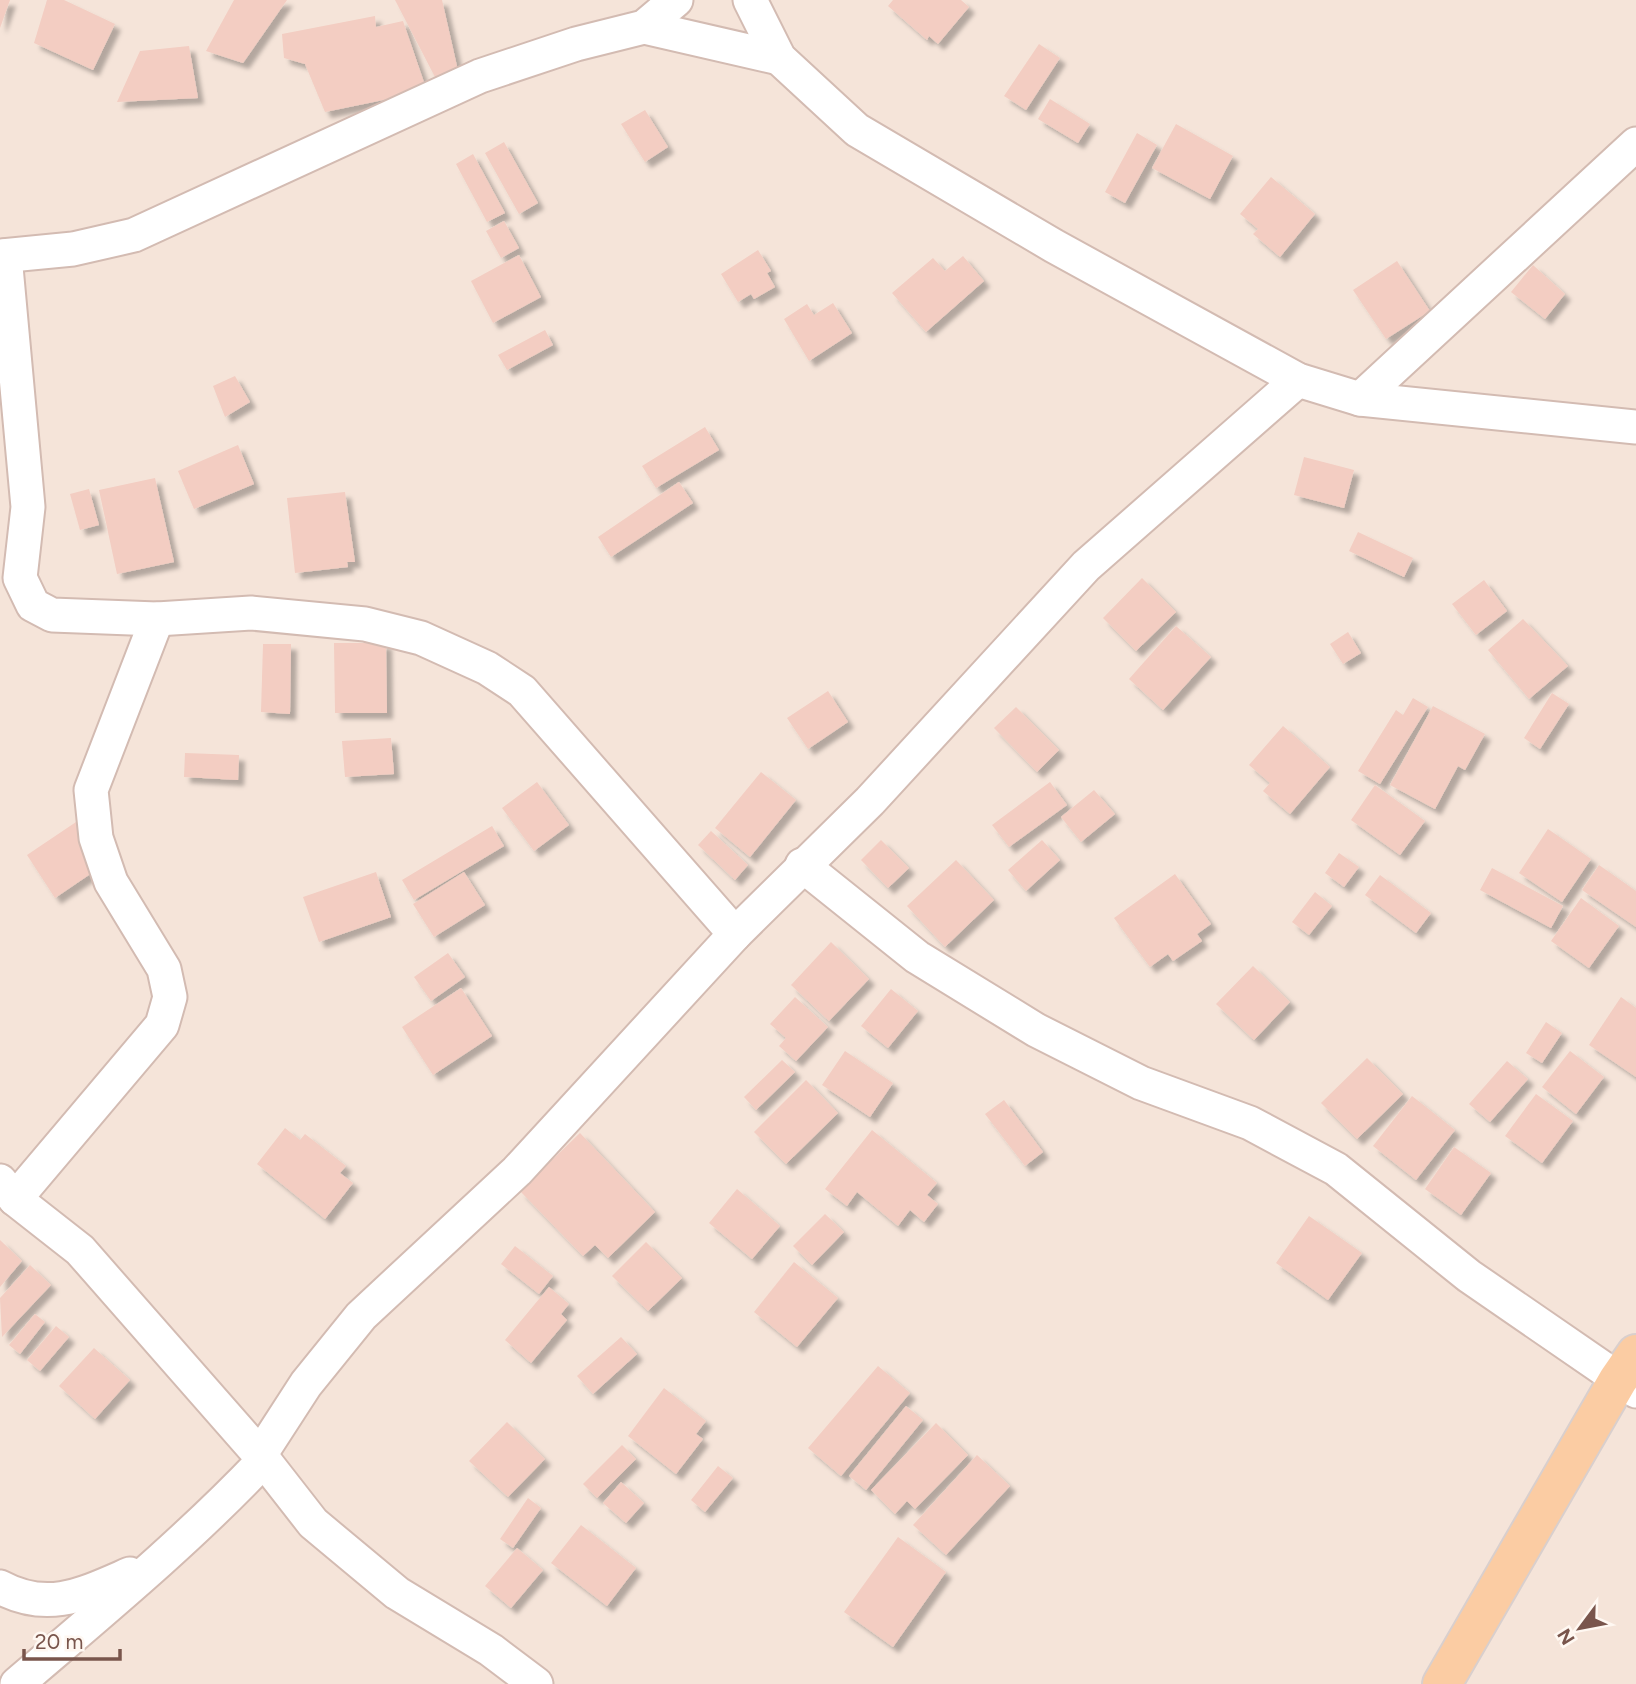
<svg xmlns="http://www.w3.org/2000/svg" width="1636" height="1684" viewBox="0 0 1636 1684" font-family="Figtree,sans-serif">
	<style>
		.residential { fill: #f5e4d9 }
		.building { fill: #f3cdc2; filter: url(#shadow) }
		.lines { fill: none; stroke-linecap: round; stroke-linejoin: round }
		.minor-casing { stroke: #d3bbb2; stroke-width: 37 }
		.major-casing { stroke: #d9cfcd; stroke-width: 42 }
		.minor { stroke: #fff; stroke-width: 33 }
		.major { stroke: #fbcca3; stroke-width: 38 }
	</style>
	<defs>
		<filter id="shadow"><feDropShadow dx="6" dy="6" stdDeviation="2" flood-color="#0004"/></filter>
	</defs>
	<rect width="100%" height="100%" fill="#fdf3eb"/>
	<rect class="residential" x="0" y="0" width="1636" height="1684"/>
	<g class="building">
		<path d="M0 0H10L0 28Z"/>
		<path d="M47 0H64L115 24 93 70 34 43Z"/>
		<path d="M234 0H287L243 63 206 51Z"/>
		<path d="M395 0H442L459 75 435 77Z"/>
		<path d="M893 0H961L969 7 938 44 929 36 927 40 888 6Z"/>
		<path d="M375 16 376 27 403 21 427 91 325 112 305 64 284 58 282 34Z"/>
		<path d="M1039 44 1060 58 1026 110 1004 96Z"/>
		<path d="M189 46 198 98 117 102 140 51Z"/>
		<path d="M1050 99 1090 124 1078 143 1038 119Z"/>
		<path d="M645 110 668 147 645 162 621 124Z"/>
		<path d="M1176 124 1233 156 1210 199 1152 168Z"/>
		<path d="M1137 133 1157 145 1125 203 1105 192Z"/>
		<path d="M504 142 538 203 519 214 485 153Z"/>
		<path d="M473 154 505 213 487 222 456 164Z"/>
		<path d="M1271 177 1315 214 1280 257 1253 234 1258 229 1240 214Z"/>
		<path d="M504 221 519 248 501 258 486 231Z"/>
		<path d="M758 250 771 271 767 273 775 287 754 299 751 294 738 302 721 274Z"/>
		<path d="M519 255 541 297 493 323 471 281Z"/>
		<path d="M963 256 984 281 926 332 892 293 933 258 945 271Z"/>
		<path d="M1397 261 1430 311 1386 339 1353 290Z"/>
		<path d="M1533 265 1565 294 1545 319 1511 292Z"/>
		<path d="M833 303 852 333 809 361 784 319 807 304 814 315Z"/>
		<path d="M545 330 553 345 507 370 498 355Z"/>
		<path d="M235 376 250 402 225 417 213 386Z"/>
		<path d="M705 427 719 450 656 488 642 466Z"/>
		<path d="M238 445 254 484 194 509 178 471Z"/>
		<path d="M1304 457 1354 470 1344 508 1294 495Z"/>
		<path d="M155 478 174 562 117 574 99 490Z"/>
		<path d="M679 482 693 503 611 557 598 537Z"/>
		<path d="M89 489 99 525 80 530 70 494Z"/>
		<path d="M345 492 355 562H347L348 567 295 573 287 498Z"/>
		<path d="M1358 532 1413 558 1404 577 1349 551Z"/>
		<path d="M1142 578 1176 612 1136 651 1103 618Z"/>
		<path d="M1484 580 1507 611 1476 635 1452 604Z"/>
		<path d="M1523 619 1568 666 1529 699 1488 650Z"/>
		<path d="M1176 626 1211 657 1163 710 1129 679Z"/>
		<path d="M1348 632 1361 653 1343 664 1330 644Z"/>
		<path d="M334 643H386L387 713H335Z"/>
		<path d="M263 644H291L290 714 261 712Z"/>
		<path d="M828 691 848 722 808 749 787 718Z"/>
		<path d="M1552 693 1569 704 1540 749 1524 738Z"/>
		<path d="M1413 698 1428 707 1380 784 1358 771 1396 710 1403 715Z"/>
		<path d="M1433 706 1485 734 1465 770 1458 766 1435 809 1390 785Z"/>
		<path d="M1016 707 1059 750 1037 772 994 728Z"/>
		<path d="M1283 726 1330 767 1290 814 1263 791 1270 783 1249 765Z"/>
		<path d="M391 738 394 774 345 777 342 741Z"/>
		<path d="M185 753 239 755 238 780 184 777Z"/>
		<path d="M761 772 796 800 750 857 715 828Z"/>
		<path d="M537 782 569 825 534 851 502 808Z"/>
		<path d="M1050 782 1067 805 1009 847 992 825Z"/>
		<path d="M1375 785 1425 821 1400 855 1351 820Z"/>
		<path d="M1094 790 1115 814 1081 842 1061 817Z"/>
		<path d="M79 820 108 862 55 898 27 855Z"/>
		<path d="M492 826 504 846 414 900 402 880Z"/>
		<path d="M1548 829 1591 859 1562 902 1519 873Z"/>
		<path d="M711 831 748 865 735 880 698 845Z"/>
		<path d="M881 840 909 868 888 888 861 860Z"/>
		<path d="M1042 840 1060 860 1026 891 1008 870Z"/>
		<path d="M1339 853 1359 867 1344 887 1325 873Z"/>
		<path d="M956 860 994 900 945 947 907 906Z"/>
		<path d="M1599 865 1636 891V927L1582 890Z"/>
		<path d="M1492 868 1563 906 1551 928 1480 890Z"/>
		<path d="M376 872 391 917 319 942 303 897Z"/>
		<path d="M464 872 485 905 434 937 413 904Z"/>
		<path d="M1175 874 1211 924 1197 934 1202 941 1173 961 1168 954 1150 967 1114 918Z"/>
		<path d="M1380 875 1431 913 1416 933 1365 895Z"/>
		<path d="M1315 892 1332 906 1309 935 1292 922Z"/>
		<path d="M1581 898 1619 926 1589 968 1551 941Z"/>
		<path d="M831 942 869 979 829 1021 791 985Z"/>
		<path d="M448 953 465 977 431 1001 414 977Z"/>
		<path d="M1253 966 1290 1002 1254 1040 1216 1004Z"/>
		<path d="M461 988 492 1036 433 1075 402 1027Z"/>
		<path d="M891 989 918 1011 888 1048 861 1026Z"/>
		<path d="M795 997 828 1027 796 1061 779 1046 786 1038 770 1024Z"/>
		<path d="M1621 997 1636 1008V1077L1589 1045Z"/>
		<path d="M1546 1022 1562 1033 1542 1063 1526 1053Z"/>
		<path d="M845 1051 893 1083 870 1117 822 1085Z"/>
		<path d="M1570 1051 1604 1077 1576 1114 1542 1087Z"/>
		<path d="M1367 1058 1403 1094 1357 1139 1321 1103Z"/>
		<path d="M782 1060 795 1072 756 1110 744 1097Z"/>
		<path d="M1507 1061 1528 1079 1490 1122 1469 1104Z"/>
		<path d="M806 1080 838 1113 786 1164 754 1132Z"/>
		<path d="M1536 1094 1573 1121 1542 1163 1505 1136Z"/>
		<path d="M1412 1096 1455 1130 1416 1180 1373 1146Z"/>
		<path d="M1004 1100 1043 1152 1025 1166 985 1114Z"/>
		<path d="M285 1128 300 1140 305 1134 346 1166 340 1173 353 1183 325 1219 257 1164Z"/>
		<path d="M872 1130 937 1183 927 1195 938 1204 924 1222 910 1210 898 1226 857 1192 847 1206 825 1189Z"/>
		<path d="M580 1133 655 1212 608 1258 595 1245 583 1256 520 1191Z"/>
		<path d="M1454 1147 1491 1173 1461 1215 1425 1189Z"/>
		<path d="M737 1189 780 1226 752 1259 709 1223Z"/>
		<path d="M825 1214 844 1232 812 1265 793 1246Z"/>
		<path d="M1309 1216 1362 1253 1328 1300 1276 1263Z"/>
		<path d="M0 1240 22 1261 0 1287Z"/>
		<path d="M646 1242 682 1278 648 1311 612 1276Z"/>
		<path d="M515 1246 553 1276 539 1294 501 1264Z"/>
		<path d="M794 1262 838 1298 797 1347 754 1312Z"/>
		<path d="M30 1265 51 1285 2 1337 0 1298Z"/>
		<path d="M549 1287 569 1304 561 1314 567 1320 531 1363 505 1340Z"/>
		<path d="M35 1314 45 1322 20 1354 9 1345Z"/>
		<path d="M56 1326 69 1337 40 1371 27 1360Z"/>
		<path d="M621 1337 637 1354 593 1394 577 1376Z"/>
		<path d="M94 1348 130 1380 95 1419 59 1386Z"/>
		<path d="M878 1366 910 1393 841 1476 808 1448Z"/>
		<path d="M664 1388 706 1421 696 1434 703 1439 676 1474 628 1436Z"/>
		<path d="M906 1406 923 1420 866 1490 849 1476Z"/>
		<path d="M507 1422 545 1459 508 1497 469 1461Z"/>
		<path d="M936 1423 968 1455 915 1509 907 1501 895 1514 871 1490Z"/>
		<path d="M622 1445 636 1459 597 1498 583 1484Z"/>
		<path d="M977 1455 1010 1486 946 1555 913 1525Z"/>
		<path d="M718 1466 733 1478 705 1512 691 1500Z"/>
		<path d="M621 1482 644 1503 626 1523 603 1503Z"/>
		<path d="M528 1498 541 1508 513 1548 500 1539Z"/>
		<path d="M581 1525 636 1568 607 1606 551 1563Z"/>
		<path d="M898 1537 946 1572 893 1647 844 1612Z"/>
		<path d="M517 1548 543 1570 511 1608 485 1586Z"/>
	</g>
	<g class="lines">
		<defs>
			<g id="minor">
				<path d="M750 0 779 58 857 130 1054 246 1298 380 1360 399 1636 427"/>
				<path d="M644 27 779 58"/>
				<path d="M0 256 73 249 134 235 480 76 576 44 644 27 676 0"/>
				<path d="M5 256 28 507 20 578 33 605 52 615 157 619 251 613 365 624 421 638 487 668 522 691 735 934"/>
				<path d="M1360 399 1636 144"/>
				<path d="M802 865 917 957 1036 1030 1141 1083 1250 1123 1336 1169 1469 1276 1636 1391"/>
				<path d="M0 1181 15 1199 80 1250 260 1455 313 1523 397 1593 491 1650 536 1684"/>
				<path d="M15 1199 162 1025 170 997 164 969 111 882 96 838 91 790 157 619"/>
				<path d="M0 1587C48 1613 84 1594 130 1574"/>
				<path d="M17 1684C101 1612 186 1542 262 1462L260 1455 306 1384 361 1316 517 1171 735 934 870 801 1086 566 1298 380"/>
			</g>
			<path id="major" d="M1442 1684 1618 1380 1636 1354"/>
		</defs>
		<use href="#minor" class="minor-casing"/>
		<use href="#major" class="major-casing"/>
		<use href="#minor" class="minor"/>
		<use href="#major" class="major"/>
	</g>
	<g transform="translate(1580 1628) rotate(238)" stroke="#fff8f2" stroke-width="5" paint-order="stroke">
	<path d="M0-5L12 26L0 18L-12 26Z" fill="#79554c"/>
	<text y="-10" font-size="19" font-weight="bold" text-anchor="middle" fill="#79554c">N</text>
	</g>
	<path d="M24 1649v10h96v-10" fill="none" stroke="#79554c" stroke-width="3.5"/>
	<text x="35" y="1649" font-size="21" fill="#79554c" stroke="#fff8f2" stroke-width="5" paint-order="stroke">20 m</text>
</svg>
